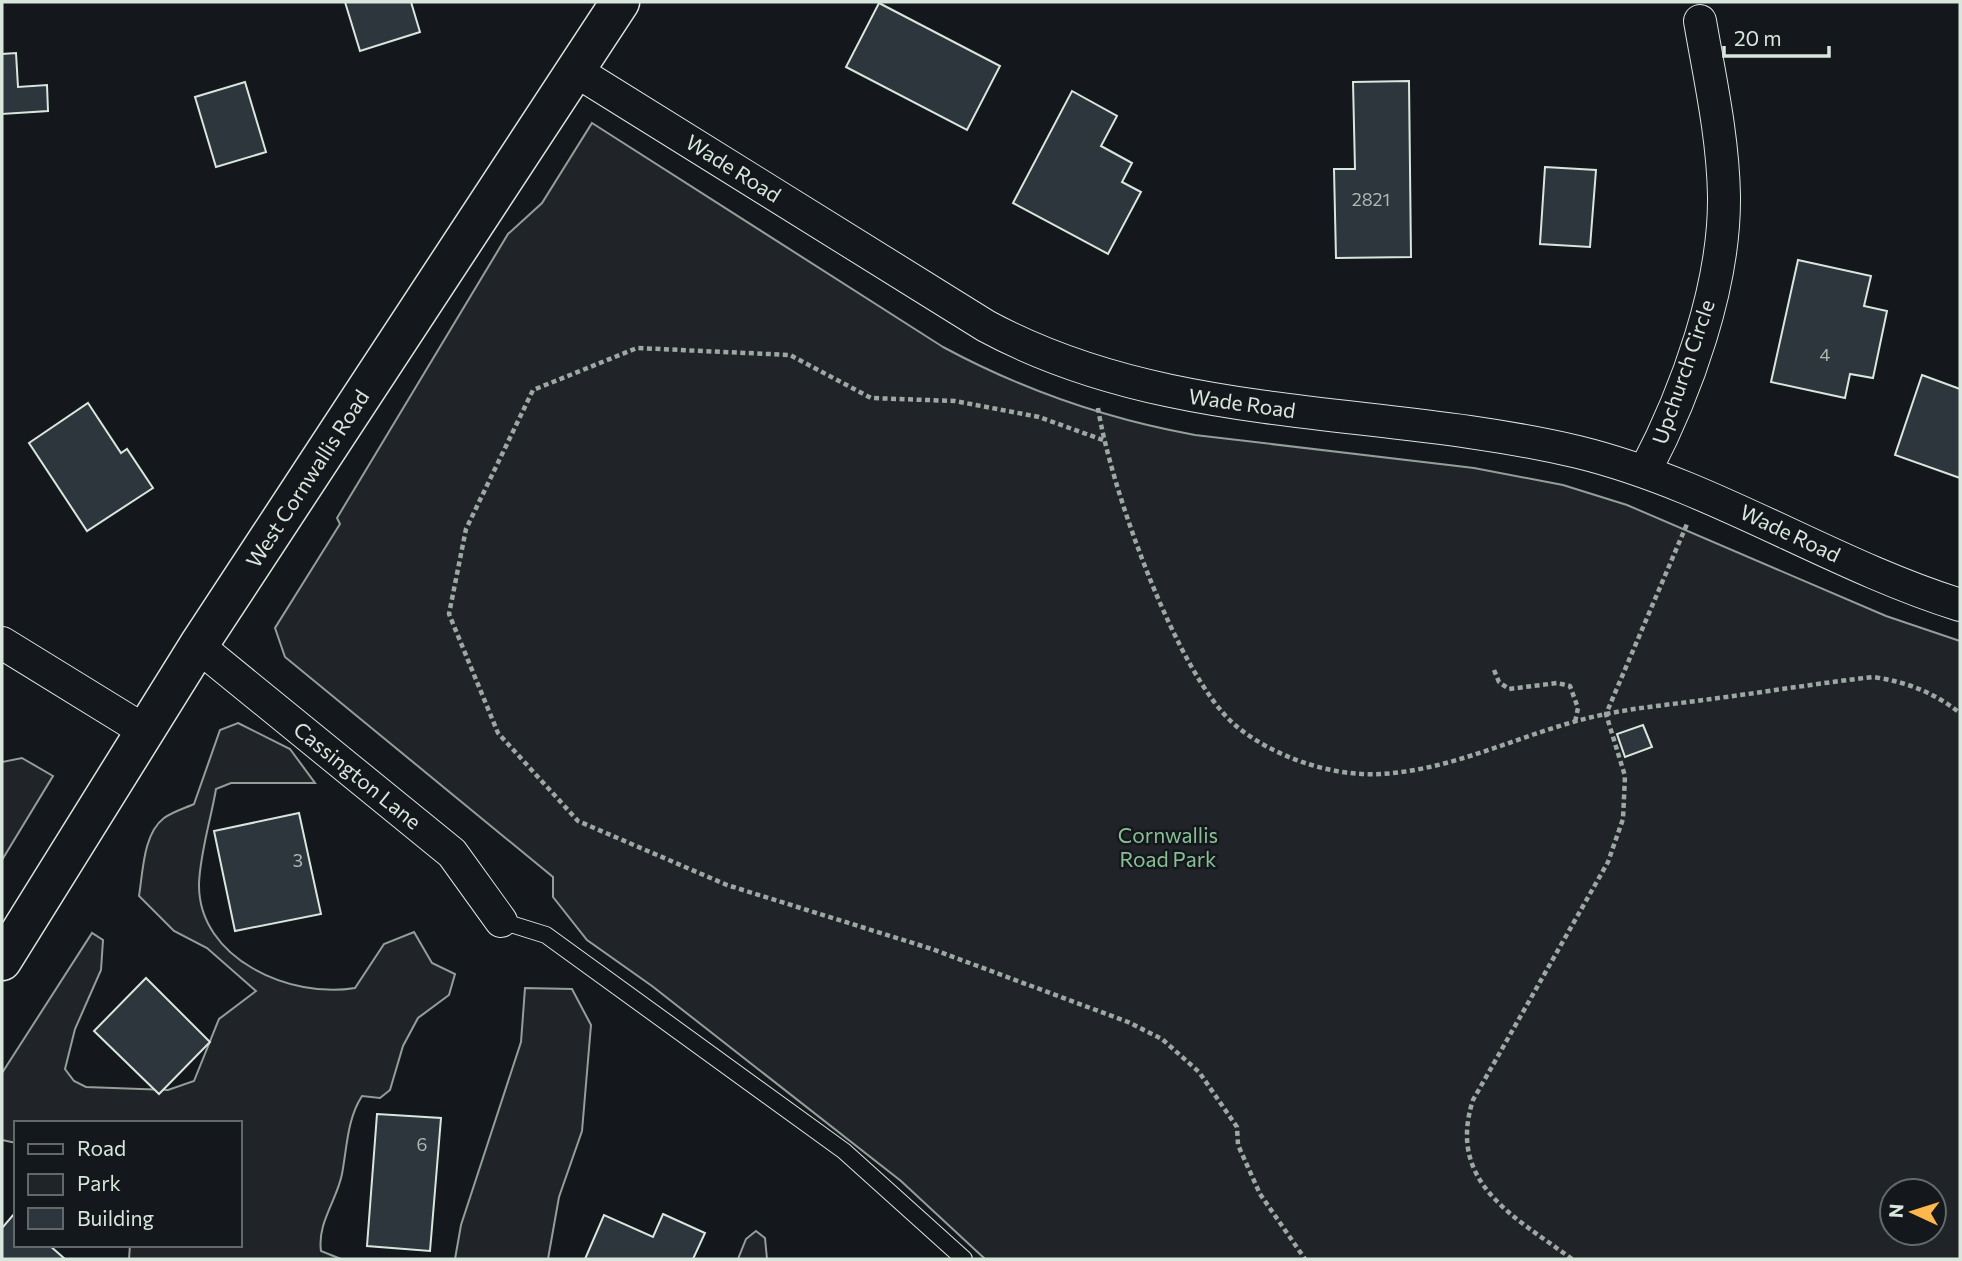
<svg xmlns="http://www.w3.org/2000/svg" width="1962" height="1261" viewBox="0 0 1962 1261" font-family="Commissioner,sans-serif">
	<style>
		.green { fill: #202428; stroke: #939e99; stroke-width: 2; fill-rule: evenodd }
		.building { fill: #2c363c; stroke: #d8e6dc; stroke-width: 2 }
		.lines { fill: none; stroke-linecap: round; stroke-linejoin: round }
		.service-casing { stroke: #d8e6dc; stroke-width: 18 }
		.minor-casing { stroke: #d8e6dc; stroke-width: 34 }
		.tertiary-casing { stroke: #d8e6dc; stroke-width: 41 }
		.path { stroke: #9da8a2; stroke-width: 4.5; stroke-dasharray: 5 3.5; stroke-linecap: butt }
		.service { stroke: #14181c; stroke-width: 16 }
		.minor { stroke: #14181c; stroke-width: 32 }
		.tertiary { stroke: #14181c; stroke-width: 38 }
		.labels { text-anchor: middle; stroke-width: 5; stroke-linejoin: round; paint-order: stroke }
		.number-label { font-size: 18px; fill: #adbab4 }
		.street-label { font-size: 21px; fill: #d8e6dc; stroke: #14181c }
		.park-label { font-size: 21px; fill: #8ac095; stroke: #14181c }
	</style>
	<rect width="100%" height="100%" fill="#14181c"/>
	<g class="green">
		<path d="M592 123 943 347C1023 390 1106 419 1195 435L1474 468 1563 485 1627 505 1886 616 1960 641V1259H985L901 1181 652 986 587 940 553 897V877L285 657 275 628 340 524 337 518 508 234 542 203ZM1892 1191H1934V1233H1892Z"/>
		<path d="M238 723 290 749 315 783H231L216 789C211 819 200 853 199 884 198 959 291 999 355 988L384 944 414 932 432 963 455 974 449 995 418 1018 403 1046 390 1090 380 1098 362 1096C347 1119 347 1148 342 1174 337 1200 317 1223 321 1251L341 1259H129L130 1245H240V1123H16V1143L2 1140V1073L92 933 103 940 101 970 75 1029 65 1069 74 1081 86 1087 168 1090 194 1081 219 1019 256 991 207 948 174 931 139 896C143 872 143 834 164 818 172 812 185 808 194 804L220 730Z"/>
		<path d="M22 758 53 776 2 860V762Z"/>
		<path d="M525 988 572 989 591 1025 582 1131 559 1197 548 1259H455L461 1225 521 1042Z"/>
		<path d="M756 1231 765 1238 767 1259H738L746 1239Z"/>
	</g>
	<g class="building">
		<path d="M345 2H411L420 32 360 51Z"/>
		<path d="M879 3 1000 66 967 130 846 67Z"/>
		<path d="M16 53 18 87 47 85 48 111 2 114V54Z"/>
		<path d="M1409 81 1411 257 1336 258 1334 169H1355L1353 82Z"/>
		<path d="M245 82 266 152 216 167 195 97Z"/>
		<path d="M1072 91 1117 116 1101 146 1132 163 1122 182 1141 192 1108 254 1013 203Z"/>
		<path d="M1545 167 1596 170 1590 247 1540 244Z"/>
		<path d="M1798 260 1871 276 1864 306 1887 311 1873 378 1850 374 1845 398 1771 382Z"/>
		<path d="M1922 375 1960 389V478L1895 455Z"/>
		<path d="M88 403 121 453 127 449 153 488 87 531 29 443Z"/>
		<path d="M1643 725 1652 747 1625 757 1617 734Z"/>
		<path d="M299 813 321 914 235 931 214 831Z"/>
		<path d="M146 978 210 1042 159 1094 94 1031Z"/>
		<path d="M377 1114 441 1118 430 1251 367 1246Z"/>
		<path d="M14 1214 16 1245H49L65 1259H2V1228Z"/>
		<path d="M663 1214 705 1233 693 1259H585L604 1215 653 1237Z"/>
	</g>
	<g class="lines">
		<defs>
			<path id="service" d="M501 921 546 935 844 1151 964 1259"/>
			<g id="minor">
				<path d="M576 71 986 326C1169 425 1380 405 1578 452 1713 485 1829 564 1960 605"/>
				<path d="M1645 471C1687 391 1725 286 1724 196 1723 137 1710 79 1700 21"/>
				<path d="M2 643 145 731"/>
				<path d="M198 646 452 853 501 921"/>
			</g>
			<path id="tertiary" d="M2 961 198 646 620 2"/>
		</defs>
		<use href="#service" class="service-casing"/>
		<use href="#minor" class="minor-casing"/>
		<use href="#tertiary" class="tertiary-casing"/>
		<g class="path">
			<path d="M1098 408C1110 485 1176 674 1235 725 1273 757 1332 777 1382 774 1461 769 1530 729 1606 714 1640 707 1676 704 1711 699 1765 692 1819 683 1873 677 1907 682 1933 692 1960 713"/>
			<path d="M1103 440 1039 417 955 401 871 398 790 355 637 348 533 390 466 529 449 614 498 733 578 821 727 885 932 949 1128 1022 1162 1039 1199 1072 1237 1127 1238 1145 1260 1194 1305 1259"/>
			<path d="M1494 670 1499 682 1509 689 1557 683 1570 686 1578 708 1575 722"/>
			<path d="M1572 1259C1515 1217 1446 1183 1473 1100L1608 862 1623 819 1625 776 1606 714 1687 524"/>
		</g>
		<use href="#service" class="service"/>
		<use href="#minor" class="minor"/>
		<use href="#tertiary" class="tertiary"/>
	</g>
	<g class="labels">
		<g class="number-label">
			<text x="1371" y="206">2821</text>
			<text x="1825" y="361">4</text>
			<text x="298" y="867">3</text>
			<text x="422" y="1151">6</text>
		</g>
		<g class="street-label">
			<text transform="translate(733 169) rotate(32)" y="7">Wade Road</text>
			<text transform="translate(1684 372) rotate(-71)" y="7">Upchurch Circle</text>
			<text transform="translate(1242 404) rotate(8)" y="7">Wade Road</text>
			<text transform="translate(308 479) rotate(-57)" y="7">West Cornwallis Road</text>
			<text transform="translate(1790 534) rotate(25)" y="7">Wade Road</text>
			<text transform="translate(357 776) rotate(39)" y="7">Cassington Lane</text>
		</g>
		<g class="park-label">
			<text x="1168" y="843">Cornwallis<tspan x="1168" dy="24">Road Park</tspan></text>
		</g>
	</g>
	<rect width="1962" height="1261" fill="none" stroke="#d8e6dc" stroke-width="7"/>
	<rect x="14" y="1121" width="228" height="126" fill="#14181c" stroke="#626a69" stroke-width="2"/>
	<rect x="28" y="1144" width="35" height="10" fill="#14181c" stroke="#626a69" stroke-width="2"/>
	<text x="77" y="1156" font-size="21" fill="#d8e6dc">Road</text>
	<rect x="28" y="1174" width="35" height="21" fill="#202428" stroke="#626a69" stroke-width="2"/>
	<text x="77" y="1191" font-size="21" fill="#d8e6dc">Park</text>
	<rect x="28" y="1208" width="35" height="21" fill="#2c363c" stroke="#626a69" stroke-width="2"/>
	<text x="77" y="1226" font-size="21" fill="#d8e6dc">Building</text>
	<g transform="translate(1913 1212) rotate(274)"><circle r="33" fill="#14181c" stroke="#626a69" stroke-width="2"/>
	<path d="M0-5L12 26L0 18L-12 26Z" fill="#ffb74d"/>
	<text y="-10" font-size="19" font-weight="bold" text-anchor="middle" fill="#d8e6dc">N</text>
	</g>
	<path d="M1724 46v10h105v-10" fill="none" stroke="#d8e6dc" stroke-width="3.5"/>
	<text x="1734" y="46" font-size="21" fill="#d8e6dc" stroke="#14181c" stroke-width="5" paint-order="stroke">20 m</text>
</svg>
